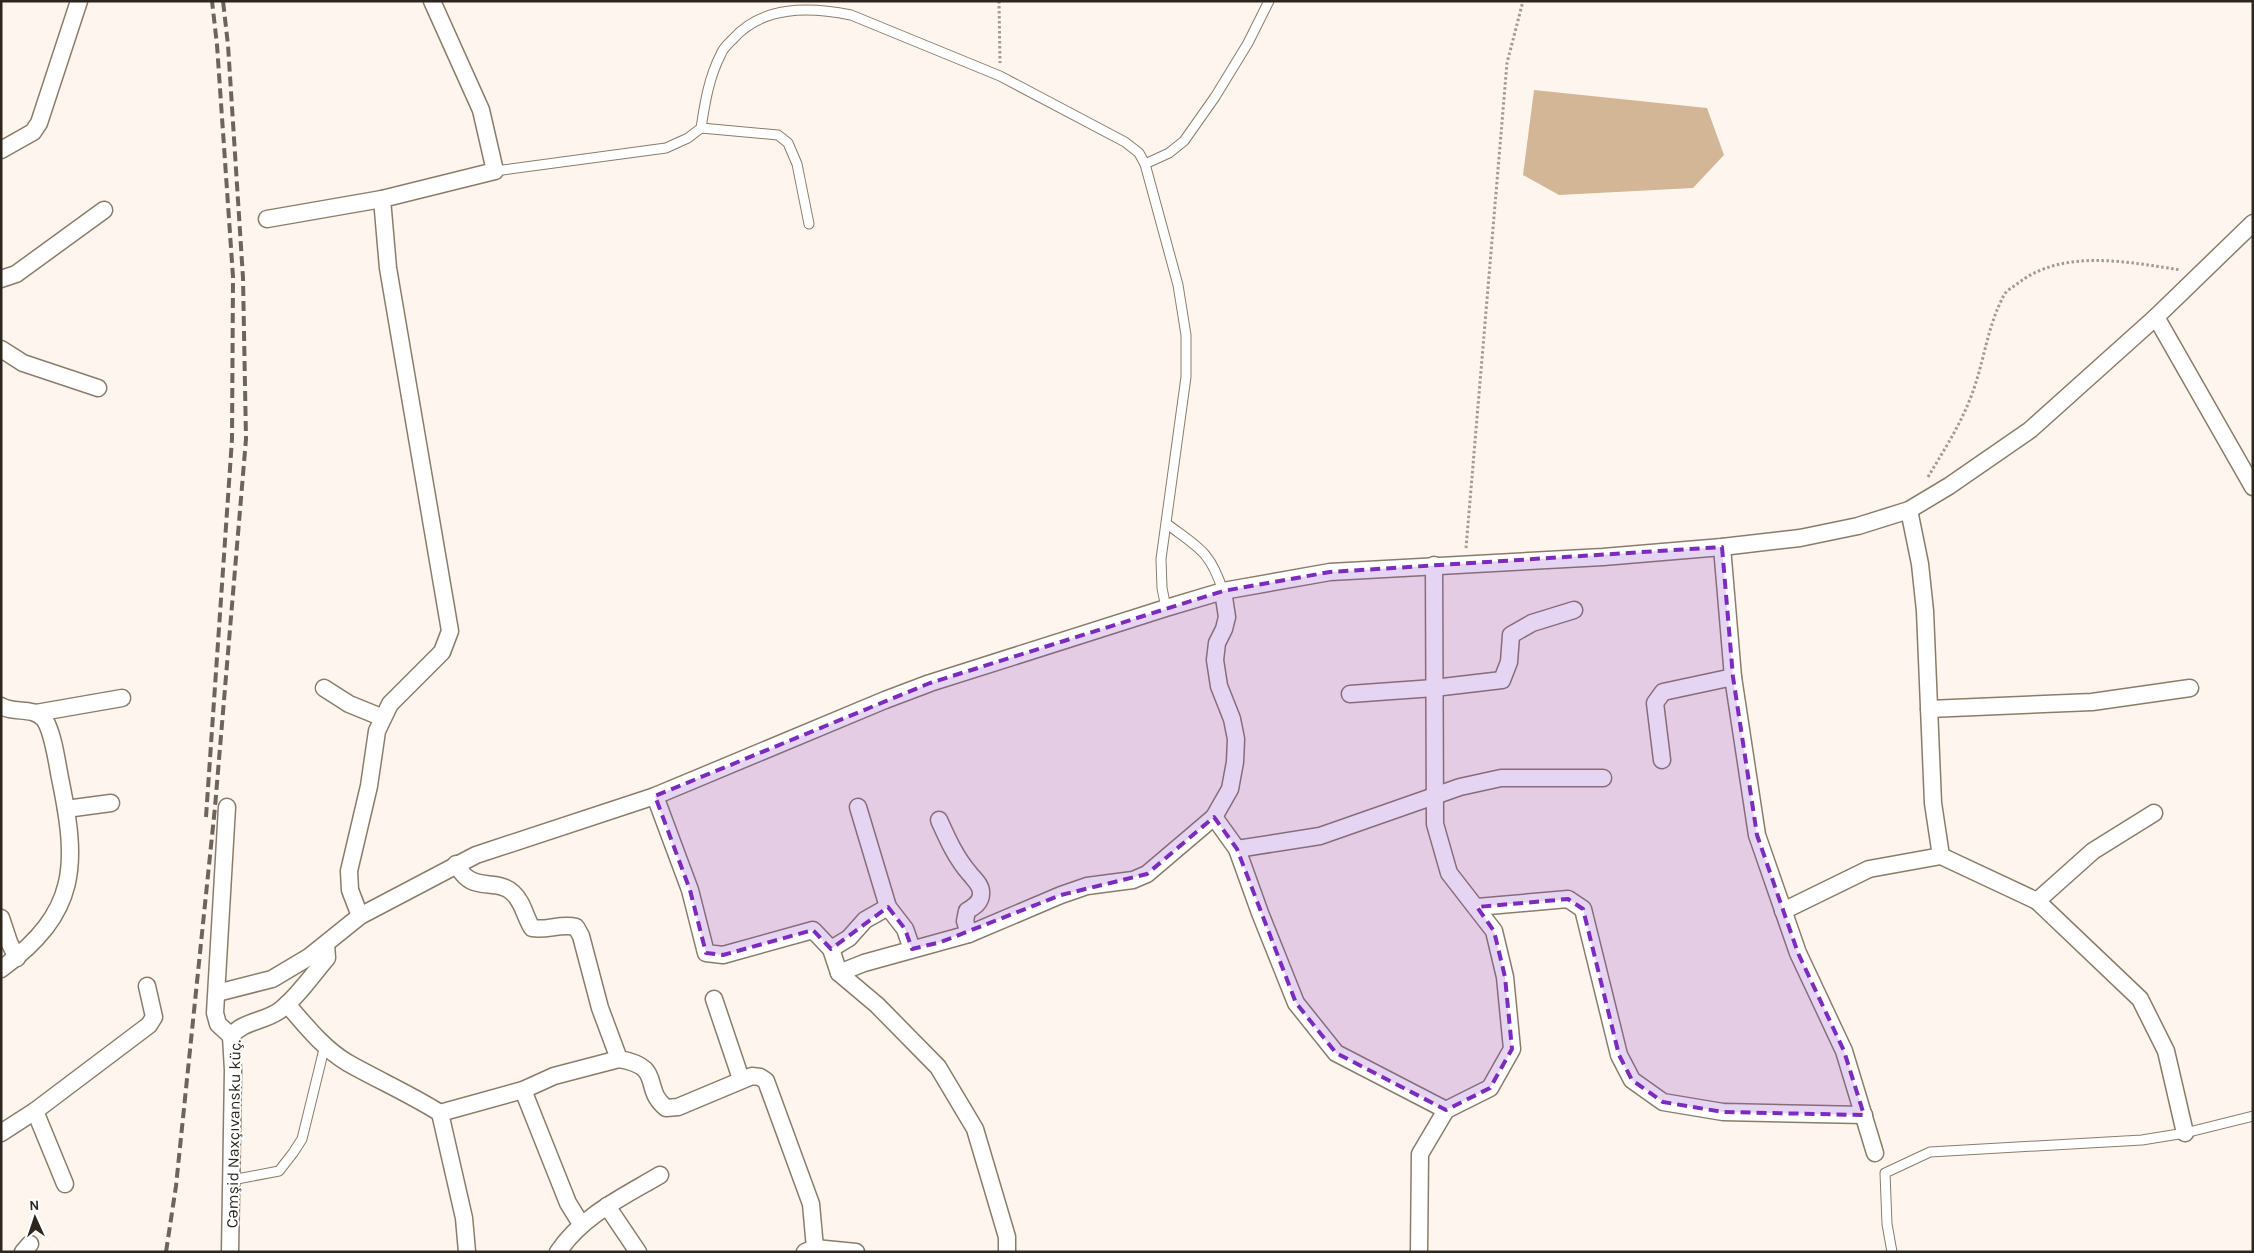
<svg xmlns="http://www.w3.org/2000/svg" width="2254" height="1253" viewBox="0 0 2254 1253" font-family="Karla,sans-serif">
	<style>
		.water { fill: #d2b695 }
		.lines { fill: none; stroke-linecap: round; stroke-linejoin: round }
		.lane-casing { stroke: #8b7c6a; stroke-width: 11 }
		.street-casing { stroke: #8b7c6a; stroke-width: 19 }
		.path { stroke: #a29b93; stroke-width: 3; stroke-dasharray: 2.5 2.5; stroke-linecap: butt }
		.lane { stroke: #fff; stroke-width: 9 }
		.street { stroke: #fff; stroke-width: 16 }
		.rail { stroke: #6c655e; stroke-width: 4; stroke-dasharray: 10 5; stroke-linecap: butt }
		.marked { fill: #7b2cbf; fill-opacity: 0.2; stroke: #7b2cbf; stroke-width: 4; stroke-dasharray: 10 6; stroke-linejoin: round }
		.labels { text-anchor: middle; stroke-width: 4; stroke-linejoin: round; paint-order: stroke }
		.street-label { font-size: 16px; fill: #2d261f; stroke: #fff }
	</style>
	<rect width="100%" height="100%" fill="#fef6ee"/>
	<path class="water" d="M1534 90 1707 108 1724 155 1693 188 1559 195 1523 175Z"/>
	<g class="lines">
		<defs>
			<g id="lane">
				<path d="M701 128 778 135 788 143 797 164 809 224"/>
				<path d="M1145 164 1169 153 1184 141 1215 97 1248 43 1269 1"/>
				<path d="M495 171 666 148 688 138 701 128C705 102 709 77 721 54 723 48 729 43 733 39 763 5 810 7 851 15L1000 76 1125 142 1139 153 1145 164 1178 285 1186 335V377L1161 559 1162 588 1166 608"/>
				<path d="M1167 524C1199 548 1210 551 1223 591"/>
				<path d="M232 1180 279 1171 293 1153 302 1139 325 1045"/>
				<path d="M1892 1252 1887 1224 1885 1173 1930 1152 2142 1140 2185 1133 2253 1116"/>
			</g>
			<g id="street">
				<path d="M1 150 33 132 39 123 79 1"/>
				<path d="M267 219 382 199"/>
				<path d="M1 279 16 274 104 210"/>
				<path d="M2156 317 2253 487"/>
				<path d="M1 349 23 363 98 388"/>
				<path d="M1909 510 1920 564 1925 611 1933 803 1941 856"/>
				<path d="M1722 547 1733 677 1757 835 1798 953 1844 1051 1875 1153"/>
				<path d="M324 688 349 704 381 717"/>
				<path d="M1350 694 1434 688 1502 680 1509 662 1511 635 1532 623 1574 610"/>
				<path d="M1 706C14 714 32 706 44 719 53 731 57 763 60 778 78 865 79 912 1 969"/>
				<path d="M1929 709 2092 702 2190 688"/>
				<path d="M36 713 122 698"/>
				<path d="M1662 760 1655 703 1663 692 1733 677"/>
				<path d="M655 796 690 890 706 953 723 955 813 930 831 949 839 973 877 1005 938 1067 975 1129 1007 1237V1252"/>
				<path d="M227 807 215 1013 218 1024 231 1036"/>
				<path d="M858 807 888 907 905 929 912 949"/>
				<path d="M66 809 111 803"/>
				<path d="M1214 817 1237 849 1260 913 1296 1003 1336 1053 1446 1110"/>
				<path d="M939 820C948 840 956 858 970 874 975 880 982 886 981 894 981 903 973 907 967 911L965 921 969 934"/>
				<path d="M1237 849 1320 836 1460 787 1501 778H1603"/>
				<path d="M456 864C459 868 462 874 466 877 479 889 500 880 513 893 523 902 525 917 532 928 546 931 561 923 576 927L581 936 600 1008 619 1059C665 1067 641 1088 666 1108L678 1107 752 1076 760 1077 766 1081 811 1204 815 1248"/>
				<path d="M2037 901 2093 851 2154 813"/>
				<path d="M1477 907 1568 899 1583 909 1619 1055 1632 1080 1663 1102 1723 1112 1864 1115"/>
				<path d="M1783 911 1869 869 1941 856 2037 901 2140 999 2166 1051 2185 1133"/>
				<path d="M360 916 350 890 349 871 369 786 377 731 390 704 442 652 450 631 388 268 382 199 495 171 481 110 432 1"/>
				<path d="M1 918 9 942 17 958"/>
				<path d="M831 949 849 938 865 920 888 907"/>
				<path d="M839 973 864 963 969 934 1061 895 1087 886 1133 880 1147 874 1214 817 1230 789 1235 762 1236 739 1232 719 1219 686 1215 660 1217 643 1224 629 1227 617 1223 591"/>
				<path d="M217 993 272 979 309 957 360 916 476 855 655 796 885 700 930 683 1166 608 1223 591 1330 572 1603 557 1722 547 1800 538 1858 526 1909 510 1949 486 2030 430 2156 317 2253 223"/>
				<path d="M714 999 741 1079"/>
				<path d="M287 1004C305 1025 324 1049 348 1063 378 1080 410 1094 440 1113L464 1218 467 1252"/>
				<path d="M523 1090 568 1203 581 1224"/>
				<path d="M35 1111 65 1184"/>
				<path d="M440 1113 523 1090 554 1076 619 1059"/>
				<path d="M1 1133 35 1111 149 1025 154 1017 147 986"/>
				<path d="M607 1206 638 1252"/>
				<path d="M23 1252 30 1244"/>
				<path d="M230 1252 233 1070 231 1036C243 1021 263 1022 279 1011 296 999 313 974 327 958L326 944"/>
				<path d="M558 1252C583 1215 623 1197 660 1175"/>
				<path d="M805 1252 815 1248 856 1252"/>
				<path d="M1419 1252 1420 1154 1446 1110 1490 1088 1512 1049 1505 977 1494 931 1449 873 1435 824 1434 565"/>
			</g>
		</defs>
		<use href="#lane" class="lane-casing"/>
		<use href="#street" class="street-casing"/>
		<g class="path">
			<path d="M999 1 1000 63"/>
			<path d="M1928 477C1944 450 1961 424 1972 394 1984 362 1987 328 2003 297 2005 291 2012 288 2017 284 2062 248 2128 262 2181 270"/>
			<path d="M1466 548 1507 63 1523 1"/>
		</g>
		<use href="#lane" class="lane"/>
		<use href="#street" class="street"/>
		<g class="rail">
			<path d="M206 817 232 439 233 277 217 45 212 1"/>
			<path d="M166 1252 176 1186 215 807 246 439 243 278 228 45 223 1"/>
		</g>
	</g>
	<path class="marked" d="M1722 547 1733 677 1757 835 1798 953 1844 1051 1864 1115 1723 1112 1663 1102 1632 1080 1619 1055 1583 909 1568 899 1477 907 1494 931 1505 977 1512 1049 1490 1088 1446 1110 1336 1053 1296 1003 1237 849 1214 817 1147 874 1061 895 941 942 912 949 905 929 888 907 831 949 813 930 723 955 706 953 690 890 655 796 930 683 1223 591 1330 572Z"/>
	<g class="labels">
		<g class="street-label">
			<text transform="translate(233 1134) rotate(-89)" y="6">Cəmşid Naxçıvansku küç.</text>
		</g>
	</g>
	<rect width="2254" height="1253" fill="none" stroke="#2d261f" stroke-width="5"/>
	<g transform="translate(35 1218) rotate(357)" stroke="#ffffff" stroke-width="4" paint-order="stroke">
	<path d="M0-4L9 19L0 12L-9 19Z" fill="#2d261f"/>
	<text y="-8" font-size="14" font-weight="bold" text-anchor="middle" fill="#2d261f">N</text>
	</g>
</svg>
